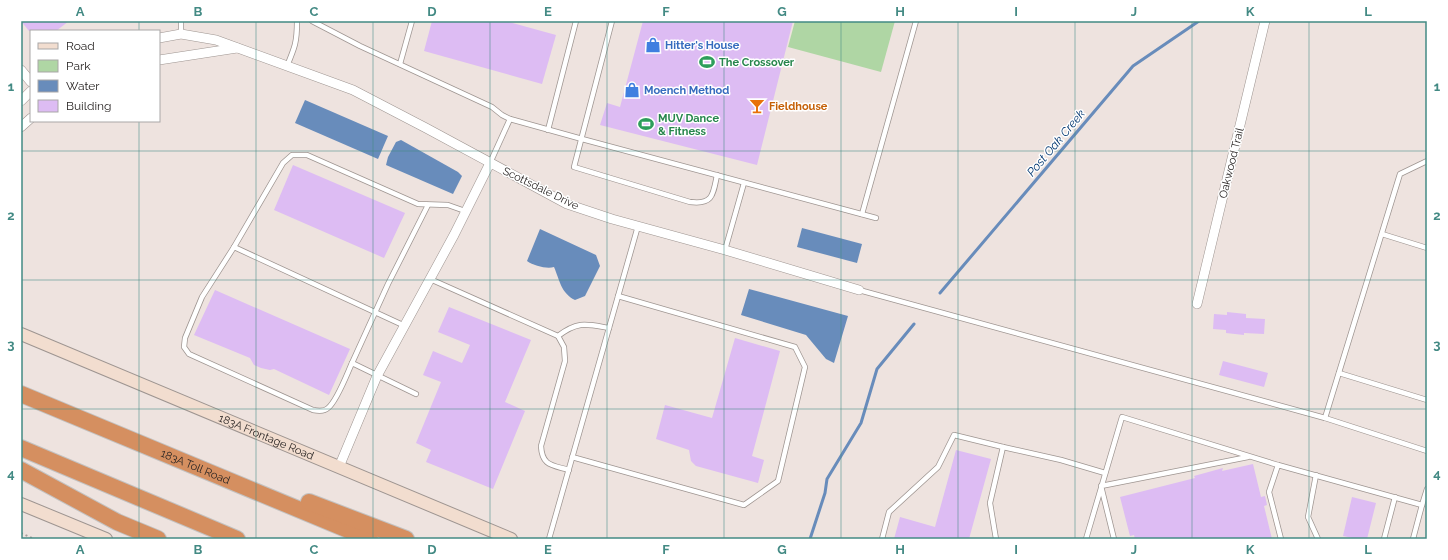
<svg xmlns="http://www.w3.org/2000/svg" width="1448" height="560" viewBox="0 0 1448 560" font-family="Raleway,sans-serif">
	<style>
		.green { fill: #afd6a4 }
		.water { fill: #688cbb }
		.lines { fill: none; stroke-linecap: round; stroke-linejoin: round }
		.stream { stroke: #688cbb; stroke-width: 3 }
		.building { fill: #ddbcf3 }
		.service-casing { stroke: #9e9591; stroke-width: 6 }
		.minor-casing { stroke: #9e9591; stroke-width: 10 }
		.secondary-casing { stroke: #9e9591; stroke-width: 14 }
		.motorway-casing { stroke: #c3c2c1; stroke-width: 18 }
		.path { stroke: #a69e9b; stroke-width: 2; stroke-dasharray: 2 3; stroke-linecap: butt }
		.service { stroke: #fff; stroke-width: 4.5 }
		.minor { stroke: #fff; stroke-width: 9 }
		.secondary { stroke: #f2ddcf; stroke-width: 12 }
		.motorway { stroke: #d58f60; stroke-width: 16 }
		.grid { fill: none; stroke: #438a84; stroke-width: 1; stroke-opacity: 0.55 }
		.labels { text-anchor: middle; stroke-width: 3; stroke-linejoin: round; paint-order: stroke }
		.shop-label { font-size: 11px; font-weight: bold; fill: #366cbe; stroke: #fff; text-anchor: start }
		.leisure-label { font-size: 11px; font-weight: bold; fill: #27864d; stroke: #fff; text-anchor: start }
		.food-label { font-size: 11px; font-weight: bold; fill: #c56008; stroke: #fff; text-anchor: start }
		.street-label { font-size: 11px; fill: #282423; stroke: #fff }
		.water-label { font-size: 12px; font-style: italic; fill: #003670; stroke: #fff }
		.neatline { fill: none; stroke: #438a84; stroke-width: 1.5 }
		.grid-label { font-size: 13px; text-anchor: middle; font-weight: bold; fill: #438a84 }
	</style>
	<rect width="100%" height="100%" fill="#eee3df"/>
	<path class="green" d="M795 21H895L881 72 788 47Z"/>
	<g class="water">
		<path d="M305 100 388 136 378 159 295 123Z"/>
		<path d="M401 140 458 172 462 176 453 194 386 165 388 157 396 142Z"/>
		<path d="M802 228 862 244 857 263 797 247Z"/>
		<path d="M540 229 596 255 600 266 585 296 575 300C561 293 560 281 554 267 547 269 534 266 527 261Z"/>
		<path d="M749 289 848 316 834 363 826 359 806 335 741 315Z"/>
	</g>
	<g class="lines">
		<g class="stream">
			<path d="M940 293 1133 66 1199 21"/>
			<path d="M810 539 825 493 827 479 861 423 877 369 914 324"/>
		</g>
	</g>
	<g class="building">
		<path d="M21 21H69L56 31H29Z"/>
		<path d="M432 21H505L556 35 542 84 424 51Z"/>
		<path d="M643 21H793L757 165 600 125 607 103 620 107Z"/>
		<path d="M293 165 405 213 384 258 274 210Z"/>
		<path d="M215 290 350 349 329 395 274 369 270 370 261 368 254 365 250 358 194 335Z"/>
		<path d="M449 307 531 340 505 402 525 411 493 489 426 462 431 450 416 443 441 382 423 375 433 351 462 363 470 345 438 332Z"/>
		<path d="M1227 312 1246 314V318L1265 319 1264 334 1244 333V335L1226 333V330L1213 329 1214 314 1227 315Z"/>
		<path d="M735 338 780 351 752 456 764 460 758 483 696 466 691 461 689 450 656 439 665 405 712 418Z"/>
		<path d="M1223 361 1268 373 1264 387 1219 375Z"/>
		<path d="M956 450 991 459 969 539H894L900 517 935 527Z"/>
		<path d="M1253 464 1261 497 1265 496 1267 505 1264 506 1272 539H1135L1134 535 1130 536 1120 497 1195 478 1194 476 1223 468 1222 471Z"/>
		<path d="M1352 497 1376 503 1367 539H1357L1343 536Z"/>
	</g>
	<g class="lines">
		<defs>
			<g id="service">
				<path d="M312 21 360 46 492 107 502 115 510 119 582 139 876 218"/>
				<path d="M612 21 574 167 690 202C713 205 713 195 717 175"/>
				<path d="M181 34V21"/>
				<path d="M400 64 412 21"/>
				<path d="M287 66C295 47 297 42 297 21"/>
				<path d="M548 130 576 21"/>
				<path d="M490 163 510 119"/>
				<path d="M862 214 916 21"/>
				<path d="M1382 234 1427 248"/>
				<path d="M234 247 283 163 292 155H307L418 204 448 205 465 211"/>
				<path d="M725 250 744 183"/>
				<path d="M430 279 558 336C578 321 586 324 609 328"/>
				<path d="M859 290 1325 418 1427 451"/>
				<path d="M405 326 234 247 202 297 185 338 184 347 189 354 313 410C318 411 324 412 328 408 337 401 347 374 352 363L416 394"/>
				<path d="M558 336 564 347 565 361 541 446C542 466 552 465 569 470"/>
				<path d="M352 363 388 284 428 205"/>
				<path d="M1339 373 1427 400"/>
				<path d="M1325 418 1400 174 1427 161"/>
				<path d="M572 457 744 505 778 481 805 367 795 347 618 296"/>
				<path d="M1316 475 1308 517 1318 539"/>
				<path d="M1422 505 1427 489"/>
				<path d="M549 539 638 226"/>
				<path d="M882 539 889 512 938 467 954 435 1003 447"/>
				<path d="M996 539 990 503 1003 447 1061 460 1105 473"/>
				<path d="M1086 539 1122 417 1278 465"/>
				<path d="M1114 539 1101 486 1248 457"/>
				<path d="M1281 539 1269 492 1278 465 1422 505 1413 539"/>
				<path d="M1384 539 1395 497"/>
			</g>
			<g id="minor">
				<path d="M159 38 181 34 216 40 353 90 426 128 567 204 612 219 725 250 859 290"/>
				<path d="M159 60 237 48"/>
				<path d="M21 70 31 82"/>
				<path d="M21 101 31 91"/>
				<path d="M21 127 31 118"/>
				<path d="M1197 304 1265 21"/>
				<path d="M339 467 377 376 454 235 490 163"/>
			</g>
			<g id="secondary">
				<path id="s1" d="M21 334 511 539"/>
				<path d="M21 504 106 539"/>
			</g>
			<g id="motorway">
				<path id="s2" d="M21 394 370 539"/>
				<path d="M21 448 237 539"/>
				<path d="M21 470 117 522 158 539"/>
				<path d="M309 502 406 539"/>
			</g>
		</defs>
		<use href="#service" class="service-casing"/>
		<use href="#minor" class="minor-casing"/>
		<use href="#secondary" class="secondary-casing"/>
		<use href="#motorway" class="motorway-casing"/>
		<path class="path" d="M21 533 34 539"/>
		<use href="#service" class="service"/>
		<use href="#minor" class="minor"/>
		<use href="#secondary" class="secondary"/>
		<use href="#motorway" class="motorway"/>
	</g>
	<path class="grid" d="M139 21V31M256 21V539M373 21V539M490 21V539M607 21V539M724 21V539M841 21V539M958 21V539M1075 21V539M1192 21V539M1309 21V539M139 121V539M21 151H1427M21 280H1427M21 409H1427"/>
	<defs>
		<symbol id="shop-bare" viewBox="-9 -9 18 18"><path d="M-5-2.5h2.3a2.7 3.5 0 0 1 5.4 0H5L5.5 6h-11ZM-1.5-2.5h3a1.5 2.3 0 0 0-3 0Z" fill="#3f7fe0" stroke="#fff" stroke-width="2.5" paint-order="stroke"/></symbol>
		<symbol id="stadium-bare" viewBox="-9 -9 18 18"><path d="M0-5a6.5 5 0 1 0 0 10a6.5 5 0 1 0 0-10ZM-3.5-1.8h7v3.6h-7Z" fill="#2e9e5b" stroke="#fff" stroke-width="2.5" paint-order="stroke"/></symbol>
		<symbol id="bar-bare" viewBox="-9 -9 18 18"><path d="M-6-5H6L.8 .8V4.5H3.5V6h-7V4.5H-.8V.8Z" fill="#e8710a" stroke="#fff" stroke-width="2.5" paint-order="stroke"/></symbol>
	</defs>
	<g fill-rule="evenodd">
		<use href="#shop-bare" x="642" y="34" width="22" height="22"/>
		<use href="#stadium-bare" x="696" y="51" width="22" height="22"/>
		<use href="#shop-bare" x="621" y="79" width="22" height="22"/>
		<use href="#bar-bare" x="746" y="95" width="22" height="22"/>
		<use href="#stadium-bare" x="635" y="113" width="22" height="22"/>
	</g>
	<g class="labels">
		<g class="shop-label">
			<text x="665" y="49">Hitter's House</text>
			<text x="644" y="94">Moench Method</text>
		</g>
		<g class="leisure-label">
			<text x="719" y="66">The Crossover</text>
			<text x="658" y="122">MUV Dance<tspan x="658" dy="13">&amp; Fitness</tspan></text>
		</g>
		<g class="food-label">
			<text x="769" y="110">Fieldhouse</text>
		</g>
		<g class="street-label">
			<text transform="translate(1231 163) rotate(-76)" y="4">Oakwood Trail</text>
			<text transform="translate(541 188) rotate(26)" y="4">Scottsdale Drive</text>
			<text dy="4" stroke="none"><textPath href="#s1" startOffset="266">183A Frontage Road</textPath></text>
			<text dy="4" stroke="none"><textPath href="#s2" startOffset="189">183A Toll Road</textPath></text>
		</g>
		<g class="water-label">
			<text transform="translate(1056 143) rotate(-50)" y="4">Post Oak Creek</text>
		</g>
	</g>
	<rect width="1448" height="560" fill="none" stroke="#ffffff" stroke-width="44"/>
	<rect x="30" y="30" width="130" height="92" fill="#ffffff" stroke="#a9a7a7"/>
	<rect x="38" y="43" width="20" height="6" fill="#f2ddcf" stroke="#a9a7a7"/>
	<text x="66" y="50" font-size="12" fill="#282423">Road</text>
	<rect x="38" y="60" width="20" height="12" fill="#afd6a4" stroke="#a9a7a7"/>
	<text x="66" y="70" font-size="12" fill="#282423">Park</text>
	<rect x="38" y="80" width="20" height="12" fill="#688cbb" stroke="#a9a7a7"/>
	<text x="66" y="90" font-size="12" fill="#282423">Water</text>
	<rect x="38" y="100" width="20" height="12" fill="#ddbcf3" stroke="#a9a7a7"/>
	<text x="66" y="110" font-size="12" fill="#282423">Building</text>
	<rect x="22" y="22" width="1404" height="516" class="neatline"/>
	<g class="grid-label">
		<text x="80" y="16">A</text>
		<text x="198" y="16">B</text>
		<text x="314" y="16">C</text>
		<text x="432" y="16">D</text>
		<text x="548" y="16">E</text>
		<text x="666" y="16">F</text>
		<text x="782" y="16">G</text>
		<text x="900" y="16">H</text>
		<text x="1016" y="16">I</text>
		<text x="1134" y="16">J</text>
		<text x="1250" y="16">K</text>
		<text x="1368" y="16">L</text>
		<text x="11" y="91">1</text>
		<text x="1437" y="91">1</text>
		<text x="11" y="220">2</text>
		<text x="1437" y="220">2</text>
		<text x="11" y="349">3</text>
		<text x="1437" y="349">3</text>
		<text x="11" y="478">4</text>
		<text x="1437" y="478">4</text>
		<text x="80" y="554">A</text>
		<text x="198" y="554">B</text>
		<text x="314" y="554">C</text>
		<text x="432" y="554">D</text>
		<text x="548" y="554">E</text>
		<text x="666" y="554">F</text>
		<text x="782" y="554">G</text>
		<text x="900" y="554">H</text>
		<text x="1016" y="554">I</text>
		<text x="1134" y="554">J</text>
		<text x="1250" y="554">K</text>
		<text x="1368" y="554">L</text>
	</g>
</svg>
